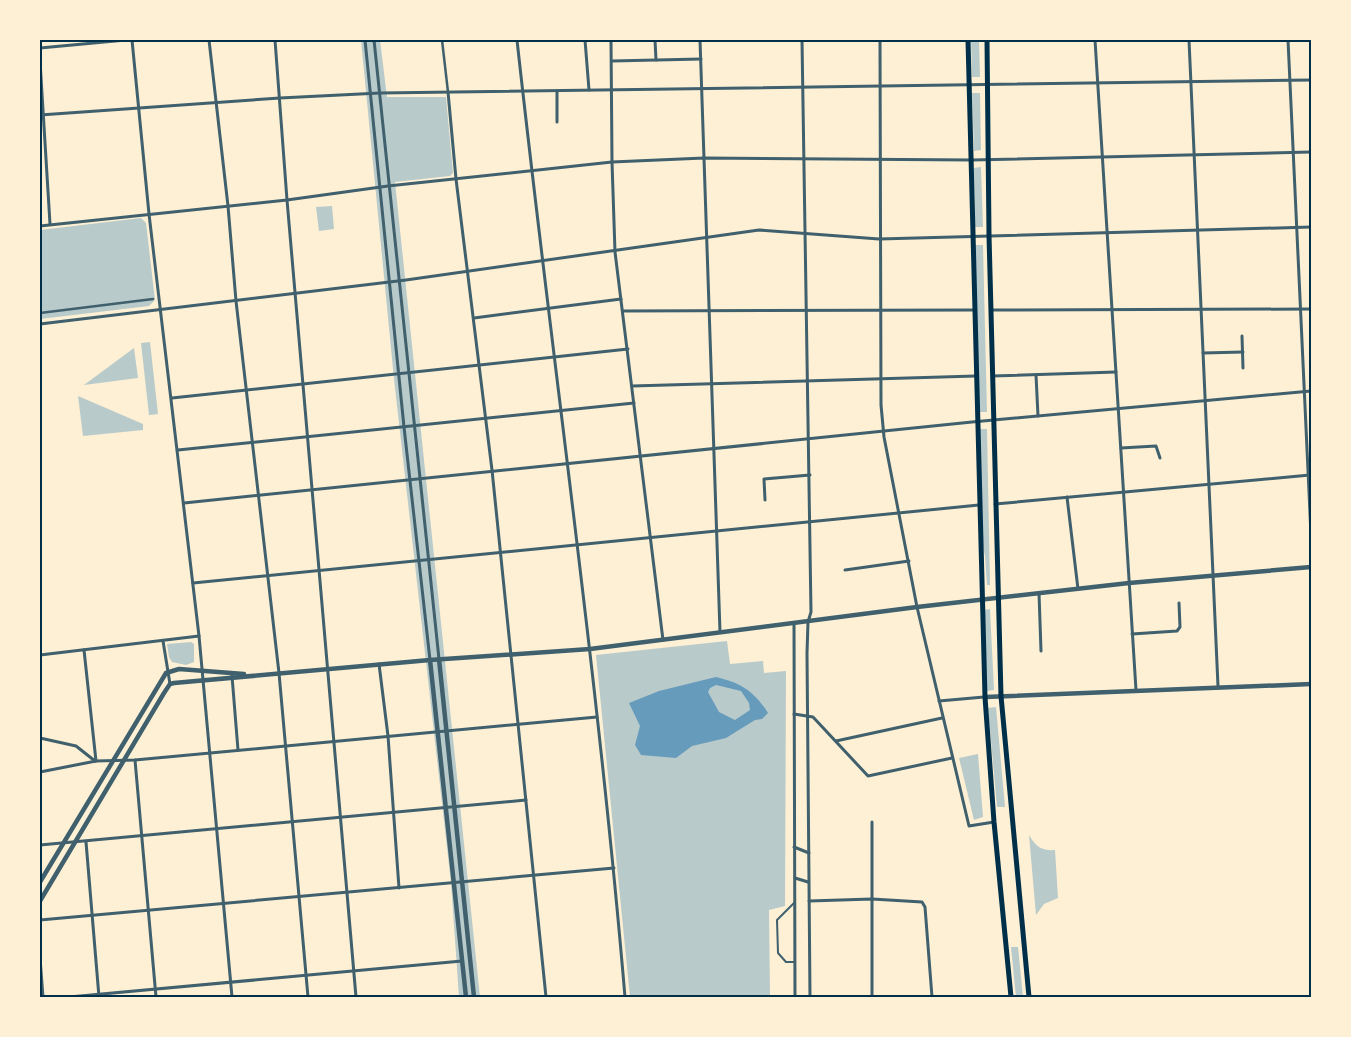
<svg xmlns="http://www.w3.org/2000/svg" width="1351" height="1037" viewBox="0 0 1351 1037" font-family="Lora,serif">
	<style>
		.green { fill: #b9caca }
		.water { fill: #669bbc; fill-rule: evenodd }
		.lines { fill: none; stroke-linecap: round; stroke-linejoin: round }
		.service { stroke: #3f606c; stroke-width: 2 }
		.pedestrian { stroke: #3f606c; stroke-width: 2.5 }
		.minor { stroke: #3f606c; stroke-width: 3 }
		.tertiary { stroke: #3f606c; stroke-width: 4.5 }
		.primary { stroke: #003049; stroke-width: 5 }
		.neatline { fill: none; stroke: #003049; stroke-width: 2 }
	</style>
	<rect width="100%" height="100%" fill="#fdf0d5"/>
	<g class="green">
		<path d="M361 40H380L387 97H446L453 173 450 176 395 182 480 997H459L451 883 394 379Z"/>
		<path d="M971 40H979L980 77H972Z"/>
		<path d="M972 93H980L981 150 974 151Z"/>
		<path d="M981 167 983 227H975L974 168Z"/>
		<path d="M332 206 334 229 319 231 316 207Z"/>
		<path d="M141 218 146 223 155 300 149 306 40 319V230Z"/>
		<path d="M975 245H983L987 412H979Z"/>
		<path d="M150 342 158 414 149 415 141 343Z"/>
		<path d="M134 348 138 378 84 385Z"/>
		<path d="M78 396 143 424V430L83 436Z"/>
		<path d="M979 429H987L990 585H987L985 556 982 543Z"/>
		<path d="M990 609 994 690 987 691 983 610Z"/>
		<path d="M727 641 730 664 763 661 764 673 786 671 785 906 769 910 770 997H630L596 655Z"/>
		<path d="M191 642 194 644V662L186 665 172 662 169 657 167 644Z"/>
		<path d="M996 707 1005 807H997L988 708Z"/>
		<path d="M978 754 983 817 974 820 959 758Z"/>
		<path d="M1029 835C1036 847 1042 851 1055 850L1058 898 1044 904 1036 915Z"/>
		<path d="M1011 947H1018L1023 997H1016Z"/>
	</g>
	<path class="water" d="M716 677C741 683 754 691 768 713L762 719 755 720 726 738 692 746 676 758 641 755 635 745 640 726 629 703 659 691ZM716 685 741 691 749 703 750 710 735 720 719 712 708 692 710 688Z"/>
	<g class="lines">
		<path class="service" d="M795 962H786L778 953 777 920 795 902"/>
		<g class="pedestrian">
			<path d="M442 40 448 92"/>
			<path d="M40 313 153 299"/>
		</g>
		<g class="minor">
			<path d="M132 40 149 214 199 636 232 997"/>
			<path d="M209 40 228 206 236 301 279 673 308 997"/>
			<path d="M275 40 287 200 356 997"/>
			<path d="M365 40 404 427 430 660"/>
			<path d="M374 40 439 659"/>
			<path d="M517 40C552 359 598 677 625 997"/>
			<path d="M585 40 589 90"/>
			<path d="M611 40 612 162 615 252 663 640"/>
			<path d="M655 40 656 60"/>
			<path d="M700 40 720 632"/>
			<path d="M802 40 811 612 808 622 807 653 810 997"/>
			<path d="M880 40 881 405 884 437 917 607 969 826 994 822"/>
			<path d="M1095 40 1136 690"/>
			<path d="M1189 40 1218 686"/>
			<path d="M1288 40 1311 535"/>
			<path d="M40 48 126 40"/>
			<path d="M40 61 50 224"/>
			<path d="M612 61 701 59"/>
			<path d="M448 92 456 179 492 470 546 997"/>
			<path d="M40 115 280 98 380 93 1311 80"/>
			<path d="M557 122V91"/>
			<path d="M40 226 287 200 388 186 612 162 704 158 972 160 1311 152"/>
			<path d="M991 310 1311 309"/>
			<path d="M623 311 975 310"/>
			<path d="M474 318 621 299"/>
			<path d="M40 324 406 280 759 230 879 239 1311 227"/>
			<path d="M1242 336 1243 368"/>
			<path d="M1203 353 1243 352"/>
			<path d="M1036 375 1038 416"/>
			<path d="M992 376 1116 372"/>
			<path d="M632 386 976 376"/>
			<path d="M172 398 628 349"/>
			<path d="M1121 448 1156 446 1160 458"/>
			<path d="M178 450 634 403"/>
			<path d="M1067 497 1078 589"/>
			<path d="M765 500 764 479 810 475"/>
			<path d="M184 503 972 422 1311 391"/>
			<path d="M995 504 1310 475"/>
			<path d="M845 570 909 561"/>
			<path d="M193 583 979 505"/>
			<path d="M1039 593 1041 651"/>
			<path d="M794 623 795 997"/>
			<path d="M1132 634 1177 631 1180 627 1179 603"/>
			<path d="M163 641 170 684"/>
			<path d="M84 650 96 761"/>
			<path d="M40 655 199 636"/>
			<path d="M379 664 388 736 399 888"/>
			<path d="M232 676 238 750"/>
			<path d="M939 701 984 697"/>
			<path d="M794 714 813 717 868 776 952 758"/>
			<path d="M40 738 76 746 95 761"/>
			<path d="M836 741 942 718"/>
			<path d="M135 760 156 997"/>
			<path d="M40 772 96 761 135 760 597 717"/>
			<path d="M86 842 99 997"/>
			<path d="M40 845 526 800"/>
			<path d="M794 847 809 853"/>
			<path d="M795 878 808 882"/>
			<path d="M809 901 872 899 922 902 925 907 932 997"/>
			<path d="M40 920 614 868"/>
			<path d="M40 958 43 997"/>
			<path d="M69 997 462 961"/>
			<path d="M872 997V822"/>
		</g>
		<g class="tertiary">
			<path d="M439 659 474 997"/>
			<path d="M430 660 466 997"/>
			<path d="M985 697 1311 684"/>
			<path d="M40 882 166 673 179 669 244 674"/>
			<path d="M40 901 164 693 170 684 174 683 430 660 590 649 917 607 1129 583 1311 567"/>
		</g>
		<g class="primary">
			<path d="M968 40 985 697 994 822 1011 997"/>
			<path d="M987 40 989 235 1001 696 1029 997"/>
		</g>
	</g>
	<rect width="1351" height="1037" fill="none" stroke="#fdf0d5" stroke-width="82"/>
	<rect x="41" y="41" width="1269" height="955" class="neatline"/>
</svg>
